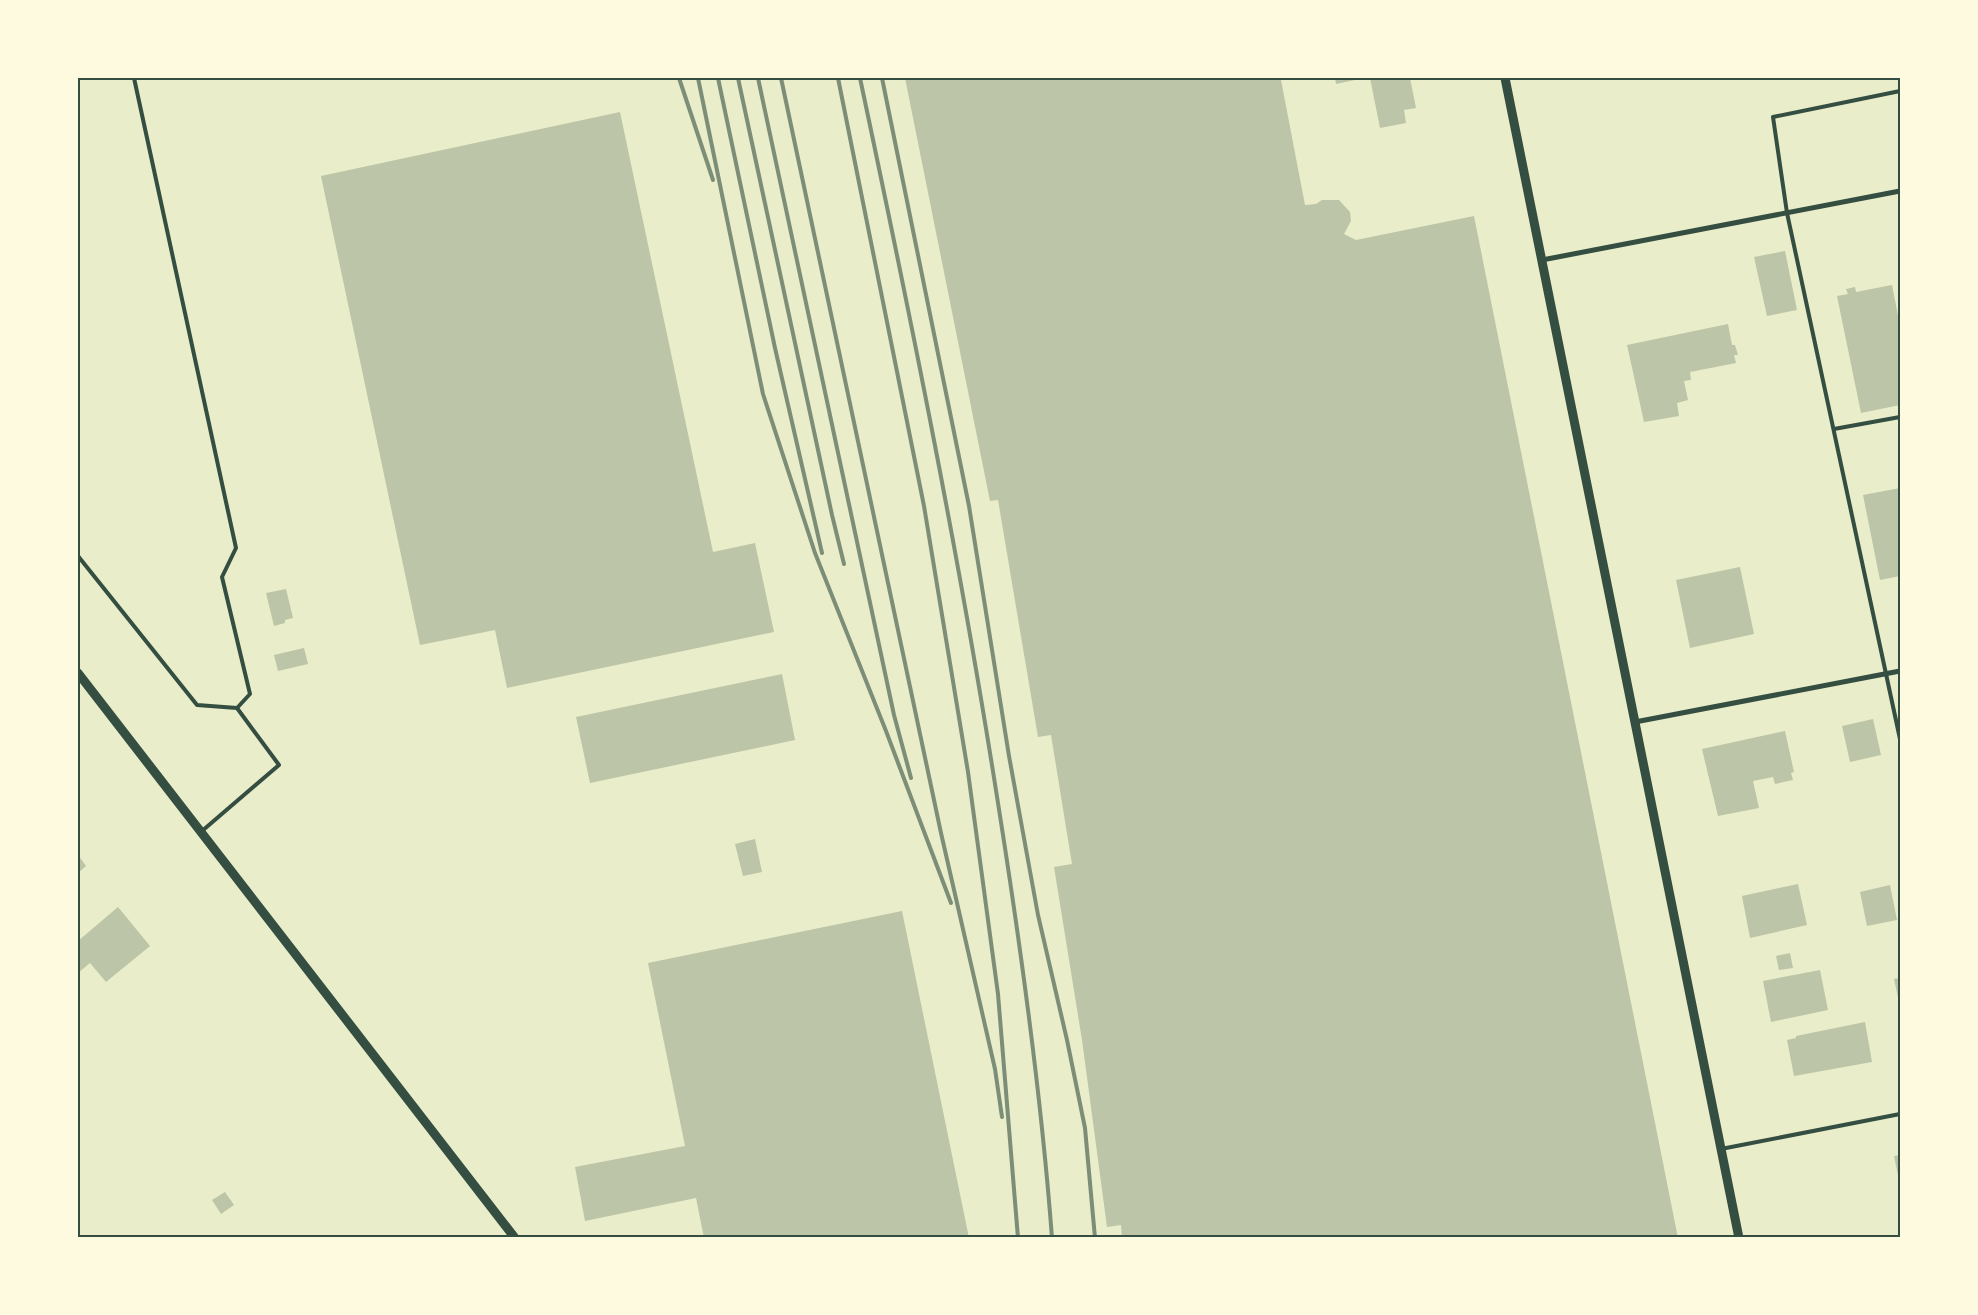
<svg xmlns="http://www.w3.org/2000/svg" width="1978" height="1315" viewBox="0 0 1978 1315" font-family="'Noto Sans',sans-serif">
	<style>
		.building { fill: #bcc5a7 }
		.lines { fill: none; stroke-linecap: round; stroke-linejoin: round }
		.service { stroke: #344e41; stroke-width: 4 }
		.minor { stroke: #344e41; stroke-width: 5 }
		.tertiary { stroke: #344e41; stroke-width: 9 }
		.rail { stroke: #7c8e77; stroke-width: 4 }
		.neatline { fill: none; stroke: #344e41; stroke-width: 2 }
	</style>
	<rect width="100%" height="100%" fill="#e9edc9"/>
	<g class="building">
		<path d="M905 78H1290L1281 80 1305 205 1316 204 1322 200H1339L1350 212 1351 221 1344 234 1356 240 1474 216 1678 1238H1122L1121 1225 1107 1227 1082 1040 1054 867 1072 864 1051 735 1038 737 998 500 990 501Z"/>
		<path d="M1335 78H1364L1336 84Z"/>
		<path d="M1370 78H1410L1416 108 1404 110 1406 123 1380 128Z"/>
		<path d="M620 112 713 552 755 543 774 632 507 688 495 630 420 645 321 176Z"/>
		<path d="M1785 251 1797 310 1767 316 1754 257Z"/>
		<path d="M1892 285 1900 326V405L1861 413 1837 296 1848 294 1846 289 1855 287 1856 292Z"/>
		<path d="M1728 324 1732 345H1735L1738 355H1734L1736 363 1690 372 1691 380 1684 381 1688 400 1677 403 1679 416 1644 422 1627 345Z"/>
		<path d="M1900 488V576L1880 580 1863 495Z"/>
		<path d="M1740 567 1754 634 1690 648 1676 580Z"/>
		<path d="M286 589 293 618 285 620V623L274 626 266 593Z"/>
		<path d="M304 648 308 664 278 671 274 655Z"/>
		<path d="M782 674 795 740 590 783 576 717Z"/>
		<path d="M1873 719 1881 755 1850 762 1842 726Z"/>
		<path d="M1785 731 1794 772 1791 773 1793 780 1775 784 1773 777 1753 781 1759 808 1718 816 1702 749Z"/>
		<path d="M755 839 762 872 743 876 735 844Z"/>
		<path d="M78 855 86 866 78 873Z"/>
		<path d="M1798 884 1807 925 1750 938 1742 896Z"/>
		<path d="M1890 885 1897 920 1867 926 1860 892Z"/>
		<path d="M118 907 150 946 106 982 90 963 78 973V941Z"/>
		<path d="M902 911 969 1238H704L696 1198 585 1221 575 1167 685 1146 648 963Z"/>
		<path d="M1790 953 1793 968 1779 970 1776 956Z"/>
		<path d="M1820 970 1828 1010 1771 1022 1763 981Z"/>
		<path d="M1900 978V1007L1894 979Z"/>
		<path d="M1865 1022 1872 1062 1794 1076 1787 1040 1796 1038V1036Z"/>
		<path d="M1900 1155V1185L1894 1156Z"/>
		<path d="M225 1192 234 1205 221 1214 212 1200Z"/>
	</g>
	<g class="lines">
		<g class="service">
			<path d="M134 78 236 548 222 577 250 694 237 708"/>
			<path d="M1900 91 1773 117 1787 213 1900 739"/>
			<path d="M1834 429 1900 417"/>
			<path d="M78 556 197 705 237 708 279 765 202 831"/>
			<path d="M1721 1149 1900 1114"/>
		</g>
		<g class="minor">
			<path d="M1542 260 1900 191"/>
			<path d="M1635 722 1900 671"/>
		</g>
		<g class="tertiary">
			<path d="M1505 78 1739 1238"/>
			<path d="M78 673 515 1238"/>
		</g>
		<g class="rail">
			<path d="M679 78 713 180"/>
			<path d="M698 78 763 394 815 553 886 731 951 903"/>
			<path d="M718 78 775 348 822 553"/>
			<path d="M738 78 832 515 844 564"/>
			<path d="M758 78 894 715 911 778"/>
			<path d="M781 78 941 833 995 1069 1002 1117"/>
			<path d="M838 78 924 506 968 772 998 994 1018 1238"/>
			<path d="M860 78C911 319 960 560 998 803 1021 948 1041 1092 1052 1238"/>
			<path d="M882 78 969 506 1009 756 1038 915 1067 1040 1085 1128 1095 1238"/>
		</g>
	</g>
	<rect width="1978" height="1315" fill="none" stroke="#fefae0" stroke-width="158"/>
	<rect x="79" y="79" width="1820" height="1157" class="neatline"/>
</svg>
